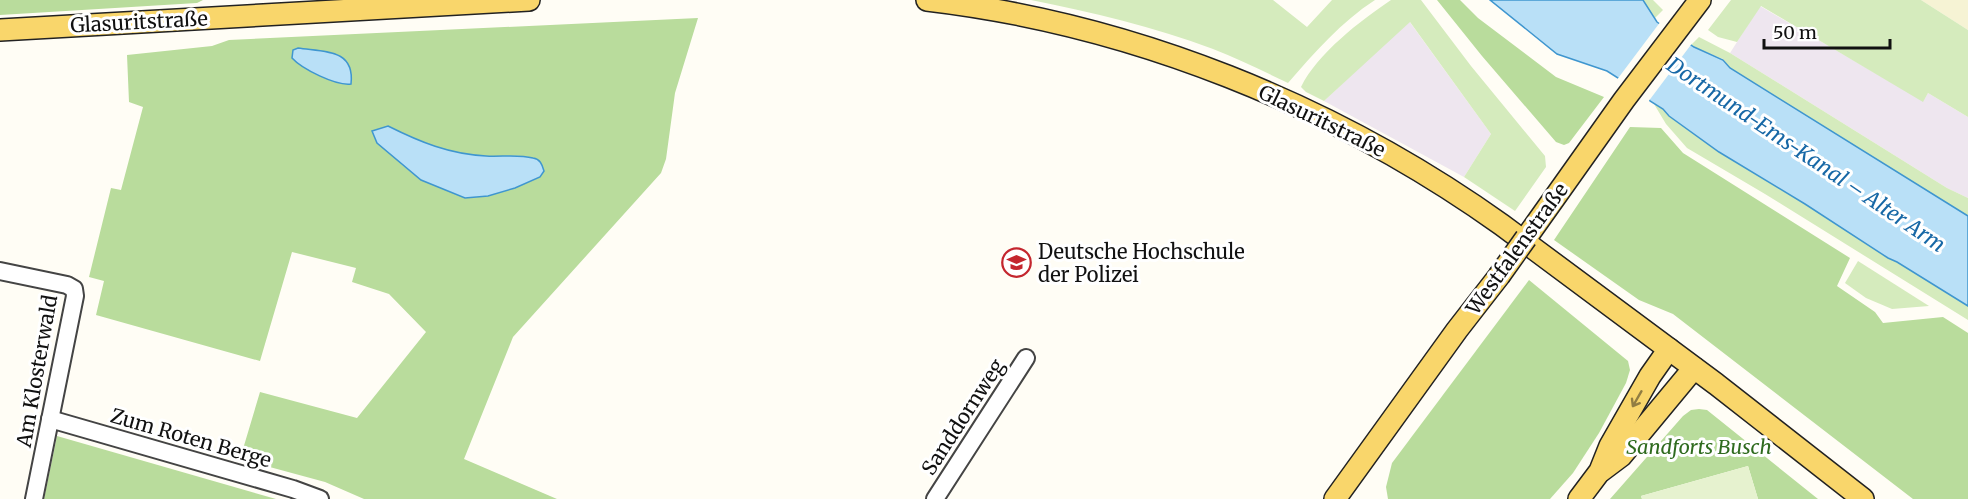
<svg xmlns="http://www.w3.org/2000/svg" width="1968" height="499" viewBox="0 0 1968 499" font-family="Merriweather,serif">
	<style>
		.industrial { fill: #eee6ef }
		.farmland { fill: #f6f3d4 }
		.green { fill: #d5ebbd }
		.forest { fill: #b9dc9c; fill-rule: evenodd }
		.pitch { fill: #e6f2cf }
		.water { fill: #b9e0f7; stroke: #3f96cf; stroke-width: 1.5 }
		.pier { fill: #fffdf5 }
		.lines { fill: none; stroke-linecap: round; stroke-linejoin: round }
		.minor-casing { stroke: #444; stroke-width: 20 }
		.major-casing { stroke: #222; stroke-width: 24 }
		.minor { stroke: #fff; stroke-width: 16 }
		.major { stroke: #f9d66b; stroke-width: 21 }
		.major-bridge-casing { stroke: #222; stroke-width: 24; stroke-linecap: butt }
		.major-bridge { stroke: #f9d66b; stroke-width: 21 }
		.oneway { stroke: #917d42 }
		.labels { text-anchor: middle; stroke-width: 6; stroke-linejoin: round; paint-order: stroke }
		.street-label { font-size: 20px; fill: #111; stroke: #fff }
		.poi-label { font-size: 20px; fill: #111; stroke: #fff; text-anchor: start }
		.park-label { font-size: 20px; font-style: italic; fill: #2f6b1f; stroke: #fff }
		.water-label { font-size: 21px; font-style: italic; fill: #1768a6; stroke: #fff }
	</style>
	<rect width="100%" height="100%" fill="#fffdf5"/>
	<g class="industrial">
		<path d="M1760 6 1923 101 1928 93 1968 117V198L1947 188 1730 53Z"/>
		<path d="M1409 21 1491 134 1464 177 1324 101Z"/>
	</g>
	<path class="farmland" d="M1921 0H1968V30Z"/>
	<g class="green">
		<path d="M1031 0H1273L1307 27 1332 0H1375C1341 22 1315 52 1288 83 1263 71 1238 59 1213 49 1154 27 1092 12 1031 0Z"/>
		<path d="M1391 0H1421L1471 66 1545 156 1546 167 1515 211 1464 177 1491 134 1410 22 1324 101 1306 92 1301 87C1317 54 1361 20 1391 0Z"/>
		<path d="M1643 0H1653L1663 10 1654 19Z"/>
		<path d="M1731 0H1921L1968 30V117L1928 93 1923 102 1761 6 1737 42 1718 37 1708 30Z"/>
		<path d="M1699 37 1730 53 1947 188 1968 198V216L1730 68 1723 59 1693 47 1691 45Z"/>
		<path d="M1654 104 1663 109 1669 116 1719 152 1805 204 1888 258 1897 262 1968 306V320L1765 194 1687 148 1666 124Z"/>
		<path d="M1858 261 1929 306 1892 309 1866 298 1845 283Z"/>
	</g>
	<g class="forest">
		<path d="M0 0H203L197 3 0 15Z"/>
		<path d="M1437 0H1460L1478 18 1556 77 1604 97 1569 143 1564 145 1556 142 1482 56Z"/>
		<path d="M698 18 675 93 666 159 661 173 513 337 464 459 557 499H364L325 482 240 459 260 392 357 418 426 332 389 294 352 282 356 268 292 252 260 361 96 315 104 281 89 277 111 188 121 190 143 107 129 102 127 55 212 46 229 40ZM388 126 421 143 451 152 485 156 511 157 540 177 515 188 488 196 465 198 421 180 401 164Z"/>
		<path d="M1630 127 1661 128 1683 153 1850 258 1837 286 1875 312 1883 323 1943 317 1968 333V499H1913L1673 314 1639 300 1554 240Z"/>
		<path d="M1529 280 1628 361 1630 370 1626 383 1599 433 1573 473 1550 499H1388L1386 487 1392 463Z"/>
		<path d="M1699 409 1707 410 1818 499H1758L1748 466 1641 496 1642 499H1610L1683 416 1691 410Z"/>
		<path d="M57 436 276 499H44Z"/>
	</g>
	<path class="pitch" d="M1748 466 1758 499H1642L1641 496Z"/>
	<g class="water">
		<path d="M1490 0H1643L1657 22 1694 47 1723 60 1730 68 1968 216V306L1897 262 1888 258 1805 204 1719 152 1669 116 1663 109 1650 101 1648 97 1607 71 1557 54Z"/>
		<path d="M298 48C325 52 355 49 351 84 336 86 302 69 292 58L293 50Z"/>
		<path d="M388 126C420 142 449 154 486 156 501 157 518 154 533 158 540 159 542 164 544 171L540 177 515 188 488 196 465 198 421 180 377 143 372 131Z"/>
	</g>
	<path class="pier" d="M1661 21 1693 42 1648 102 1646 99 1616 81Z"/>
	<g class="lines">
		<defs>
			<g id="minor">
				<path d="M0 271 67 285 74 289 75 296 34 499"/>
				<path d="M50 419 293 489 320 499"/>
				<path d="M935 499 1026 358"/>
			</g>
			<g id="major">
				<path d="M927 0C1132 24 1334 105 1502 225L1716 384 1863 499"/>
				<path d="M0 30 529 0"/>
				<path d="M1526 238 1624 100 1700 0"/>
				<path d="M1601 471 1621 456 1694 368"/>
				<path d="M1335 499 1457 330 1499 276"/>
				<path d="M1579 499 1600 471 1610 446 1650 376 1669 349"/>
			</g>
		</defs>
		<use href="#minor" class="minor-casing"/>
		<use href="#major" class="major-casing"/>
		<use href="#minor" class="minor"/>
		<use href="#major" class="major"/>
		<defs>
			<path id="major-bridge" d="M1499 276 1526 238"/>
		</defs>
		<use href="#major-bridge" class="major-bridge-casing"/>
		<use href="#major-bridge" class="major-bridge"/>
	</g>
	<defs><path id="oneway-shaft" d="M-6 0H5M1.5-3L5.5 0L1.5 3" fill="none" stroke-width="1.6" stroke-linecap="round" stroke-linejoin="round" transform="scale(1.5)"/></defs>
	<use class="oneway" href="#oneway-shaft" transform="translate(1637 399) rotate(120)"/>
	<defs>
		<symbol id="university-ring" viewBox="-11 -11 22 22"><circle r="9.5" fill="#fff" stroke="#c4262e" stroke-width="1.5"/><path d="M0-5L7-2L0 1L-7-2ZM-4 1L0 2.5L4 1V4Q0 6-4 4Z" fill="#c4262e"/></symbol>
	</defs>
	<g fill-rule="evenodd">
		<use href="#university-ring" x="1000" y="246" width="33" height="33"/>
	</g>
	<g class="labels">
		<g class="street-label">
			<text transform="translate(139 22) rotate(-3)" y="7">Glasuritstraße</text>
			<text transform="translate(1322 121) rotate(26)" y="7">Glasuritstraße</text>
			<text transform="translate(1517 249) rotate(-54)" y="7">Westfalenstraße</text>
			<text transform="translate(37 371) rotate(-80)" y="7">Am Klosterwald</text>
			<text transform="translate(963 417) rotate(-57)" y="7">Sanddornweg</text>
			<text transform="translate(191 438) rotate(16)" y="7">Zum Roten Berge</text>
		</g>
		<g class="poi-label">
			<text x="1038" y="259">Deutsche Hochschule<tspan x="1038" dy="23">der Polizei</tspan></text>
		</g>
		<g class="park-label">
			<text x="1699" y="454">Sandforts Busch</text>
		</g>
		<g class="water-label">
			<text transform="translate(1806 155) rotate(34)" y="7">Dortmund-Ems-Kanal – Alter Arm</text>
		</g>
	</g>
	<path d="M1764 39v9h126v-9" fill="none" stroke="#111111" stroke-width="3"/>
	<text x="1773" y="39" font-size="18" fill="#111111" stroke="#ffffff" stroke-width="4.5" paint-order="stroke">50 m</text>
</svg>
